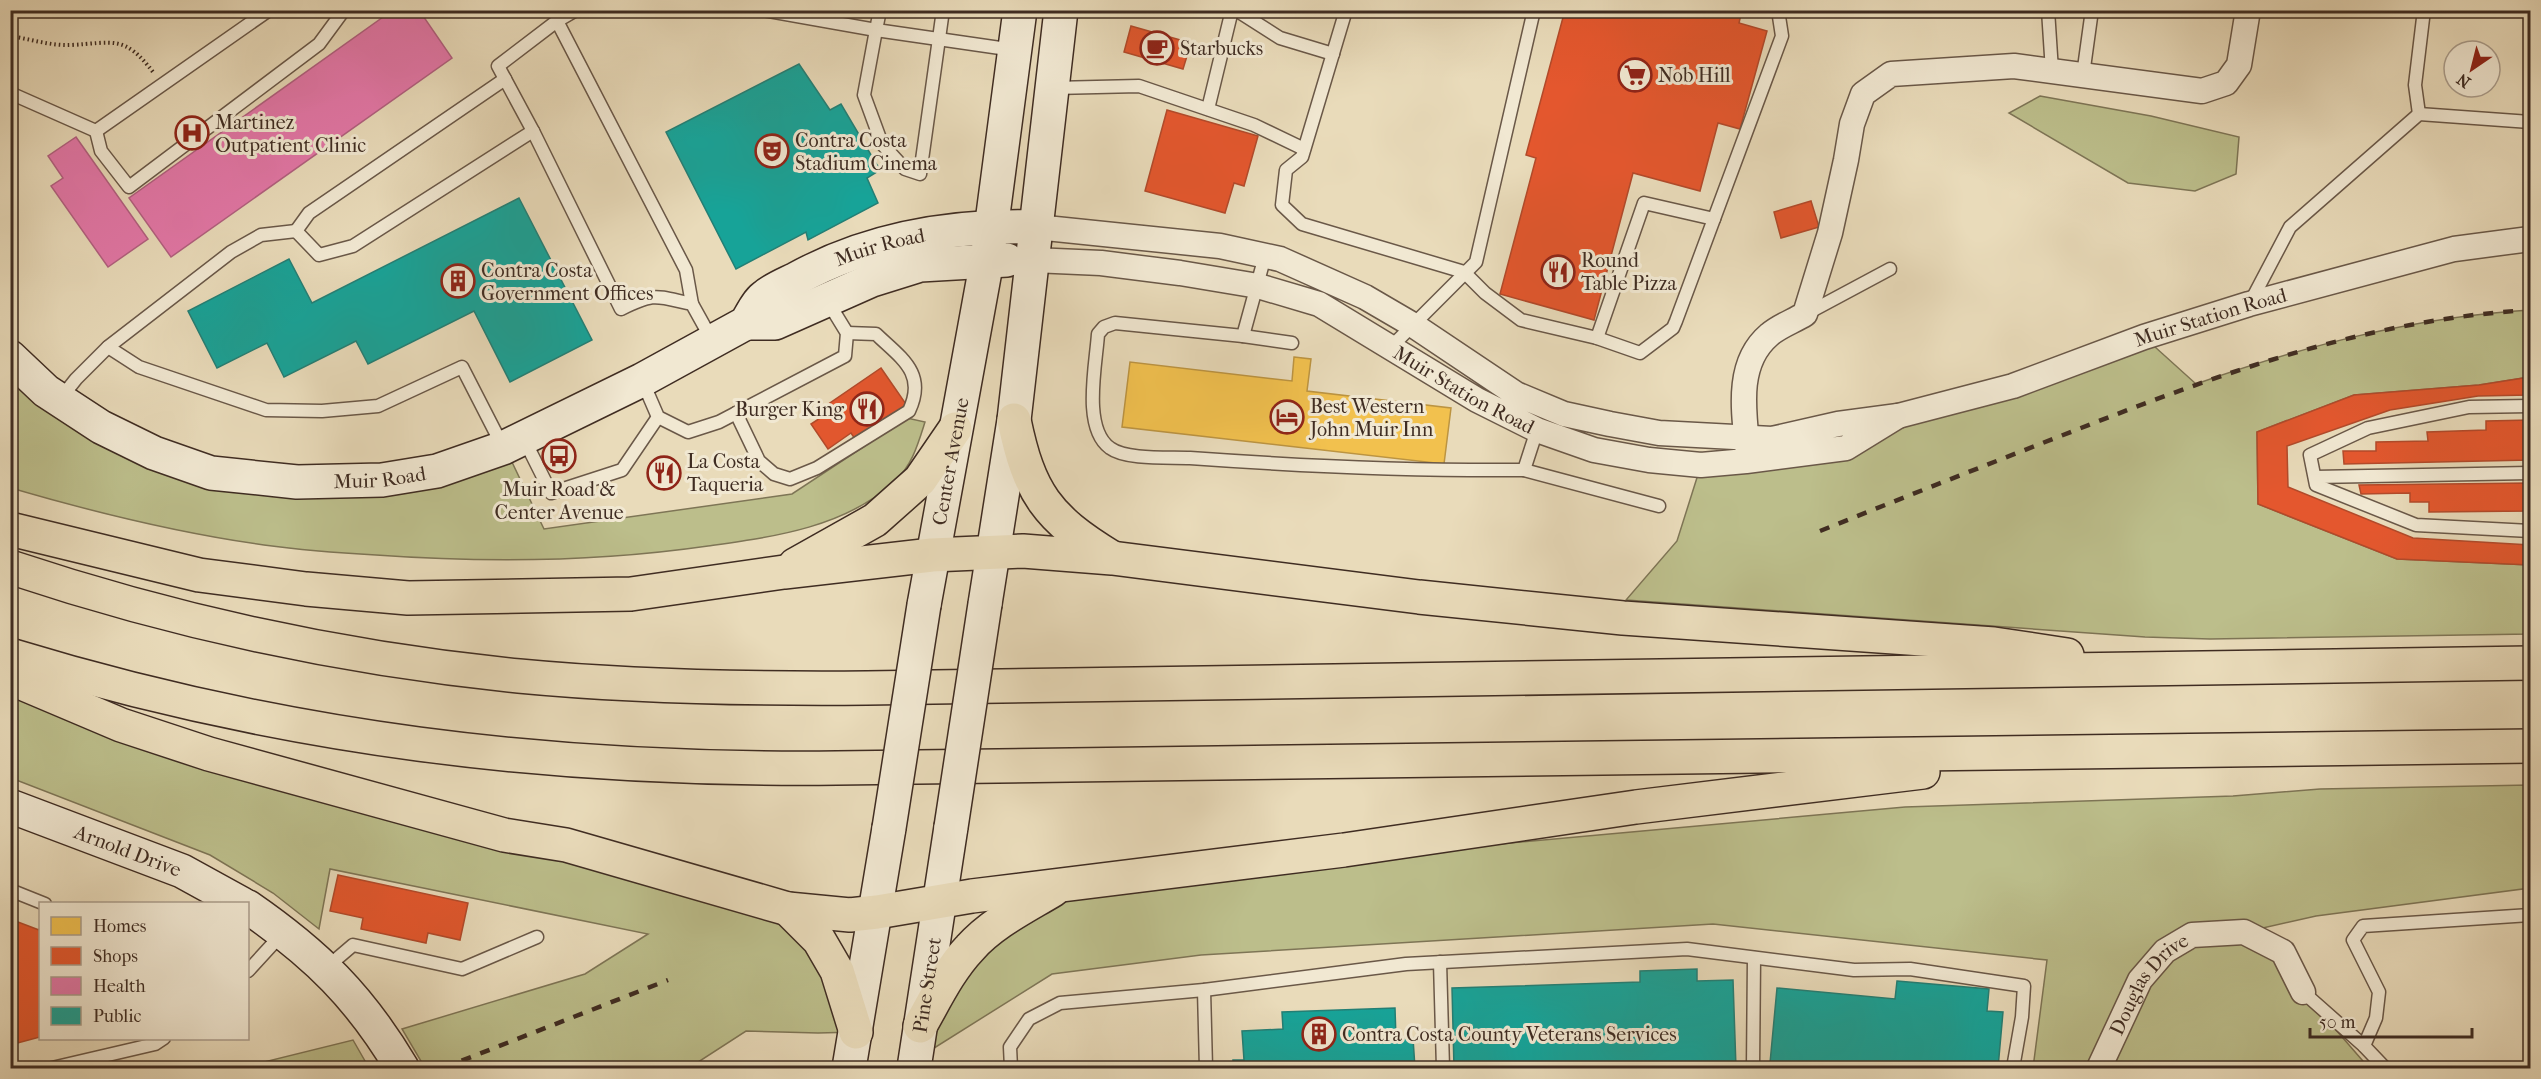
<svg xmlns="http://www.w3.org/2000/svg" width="2541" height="1079" viewBox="0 0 2541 1079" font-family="'IM FELL French Canon',serif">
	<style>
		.green { fill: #bcbe8b; stroke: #7e7556; stroke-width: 1.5 }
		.homes { fill: #f2c14e; stroke: #bc9441; stroke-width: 1.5 }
		.shops { fill: #e4572e; stroke: #b24a2a; stroke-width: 1.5 }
		.health { fill: #e377a8; stroke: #b26080; stroke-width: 1.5 }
		.public { fill: #17a398; stroke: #237f75; stroke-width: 1.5 }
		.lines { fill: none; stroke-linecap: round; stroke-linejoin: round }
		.lane-casing { stroke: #6a5848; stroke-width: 15 }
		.street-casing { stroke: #6a5848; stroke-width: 27 }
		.secondary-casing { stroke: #3f2c22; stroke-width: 36 }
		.highway-casing { stroke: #3f2c22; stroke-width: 36 }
		.path { stroke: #3f2c22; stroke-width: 4; stroke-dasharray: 1.5 3; stroke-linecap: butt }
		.lane { stroke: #f1e8d2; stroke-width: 12 }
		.street { stroke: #f1e8d2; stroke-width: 24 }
		.secondary { stroke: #f1e8d2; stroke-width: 33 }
		.highway { stroke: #e9dbba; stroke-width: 33 }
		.rail { stroke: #3f2c22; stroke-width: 4.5; stroke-dasharray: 10 10; stroke-linecap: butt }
		.secondary-bridge-casing { stroke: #3f2c22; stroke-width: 36; stroke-linecap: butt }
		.secondary-bridge { stroke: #f1e8d2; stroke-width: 33 }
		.labels { text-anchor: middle; stroke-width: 6; stroke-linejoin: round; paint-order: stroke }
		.poi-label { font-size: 20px; fill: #3f2c22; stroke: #f1e8d2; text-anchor: start }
		.street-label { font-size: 20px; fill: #3f2c22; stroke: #f1e8d2 }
	</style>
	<rect width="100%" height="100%" fill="#e9dbba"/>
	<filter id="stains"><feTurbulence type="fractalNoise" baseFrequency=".00333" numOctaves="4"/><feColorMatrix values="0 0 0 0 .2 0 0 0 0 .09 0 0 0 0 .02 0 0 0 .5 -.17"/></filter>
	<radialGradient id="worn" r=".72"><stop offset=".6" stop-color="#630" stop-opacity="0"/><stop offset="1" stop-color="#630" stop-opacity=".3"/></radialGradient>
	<g class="green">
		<path d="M2040 96 2151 116 2239 137 2236 174 2195 191 2128 183 2009 113Z"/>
		<path d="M2530 310V377L2479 385 2354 395 2257 432 2258 504 2397 559 2530 565V634L2210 639 2145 637 1626 600 1677 541 1701 465 1846 448 2144 337 2196 384C2304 346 2415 317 2530 310Z"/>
		<path d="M28 375 211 473 510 458 544 529 792 494 907 418 925 422C918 444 912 466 894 482 844 528 772 537 708 546 597 562 487 563 376 555 338 553 300 550 264 545 178 533 93 512 11 488V388Z"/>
		<path d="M10 678 788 909 856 1032 818 1033 746 1031 689 1068H425L402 1029 585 974 648 934 330 869 319 929 273 893 210 855 11 778Z"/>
		<path d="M2530 785V888L2316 916 2245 932 2283 952 2303 992 2369 1068H2033L2047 960 1713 924 1201 955 1052 974 915 1060 952 971 1062 884 1905 807 2233 796 2320 789Z"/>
		<path d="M353 1040 369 1068H240Z"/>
	</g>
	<path class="homes" d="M1294 357 1311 359 1307 391 1451 408 1444 464 1122 427 1130 362 1292 381Z"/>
	<g class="shops">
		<path d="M1565 10H1742L1739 23 1767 31 1740 129 1718 123 1700 191 1633 173 1594 320 1500 294 1536 158 1526 155Z"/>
		<path d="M1131 26 1191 43 1183 69 1124 52Z"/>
		<path d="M1167 110 1258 136 1244 186 1234 183 1225 213 1145 191Z"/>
		<path d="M1811 201 1819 227 1781 238 1774 212Z"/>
		<path d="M881 368 908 407 857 442 851 433 828 449 811 424 831 411 827 405Z"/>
		<path d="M2530 377V395L2478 396 2390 410 2287 446 2288 487 2413 538 2530 545V565L2397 559 2258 504 2257 432 2354 395 2479 385Z"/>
		<path d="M2530 420V460L2344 464 2343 451H2376V442L2428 441 2427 432 2486 430V421Z"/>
		<path d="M2530 483V511L2429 512V502H2410V493L2361 494 2359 485Z"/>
		<path d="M338 875 468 903 460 940 428 933 426 943 361 929 363 918 330 911Z"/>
		<path d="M10 919 39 930 40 927V1037L10 1045Z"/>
	</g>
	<g class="health">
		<path d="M393 10H419L452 58 171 257 129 198Z"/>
		<path d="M76 137 148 239 108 267 51 186 63 178 48 156Z"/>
	</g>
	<g class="public">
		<path d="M799 64 830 110 841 104 880 170 867 178 878 203 808 240 806 232 736 269 666 132Z"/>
		<path d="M519 198 592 340 510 382 474 311 368 364 356 341 284 377 267 343 217 368 188 311 289 259 312 303Z"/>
		<path d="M1697 969V981L1733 980 1736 1068H1454L1452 988 1640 982V971Z"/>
		<path d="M1897 981 1989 989 1987 1011 2003 1012 1998 1068H1900L1870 1066V1068H1789V1065L1770 1063 1777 988 1895 999Z"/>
		<path d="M1395 1008 1396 1039 1413 1038 1415 1068H1233V1060H1244L1242 1031 1283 1029 1282 1012Z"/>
	</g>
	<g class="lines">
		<defs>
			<g id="lane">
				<path d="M576 10 557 21 498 66 533 131 621 309C656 292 655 296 692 304L712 340"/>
				<path d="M762 10 876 30 864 95 882 144 905 169 920 174 943 10"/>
				<path d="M880 10 876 30 1014 50"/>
				<path d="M1236 10 1280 38 1333 54"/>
				<path d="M1346 10 1302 157 1286 170 1282 205 1302 224 1464 272 1485 293 1521 320 1597 338 1640 353 1673 328 1676 321 1782 36 1778 10"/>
				<path d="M2048 10 2052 71"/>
				<path d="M557 21 686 270 692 304"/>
				<path d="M2083 75 2092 10"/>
				<path d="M505 79 309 213 296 231 319 255 353 246 533 131"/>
				<path d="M1054 88 1139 86 1254 125 1304 149"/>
				<path d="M10 93 96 131 269 10"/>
				<path d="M1208 109 1232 10"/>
				<path d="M2419 114 2415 85 2424 10"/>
				<path d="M96 131 101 151 129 187 319 44 344 10"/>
				<path d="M1265 256 1243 336 1115 323 1104 327 1098 334C1096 365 1082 428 1110 448 1126 460 1169 457 1190 458 1301 466 1413 471 1524 470L1537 430"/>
				<path d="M2250 303 2290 227 2419 114 2530 122"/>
				<path d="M1806 314 1890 269"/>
				<path d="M1243 336 1292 343"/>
				<path d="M1597 338 1644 203 1714 219"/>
				<path d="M108 347 139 367 266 410 322 411 378 406 462 367 503 447"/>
				<path d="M1391 347 1476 262 1534 10"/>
				<path d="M642 380 658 417 688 432 719 422 845 356 847 333 828 302"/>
				<path d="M61 398 76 379 108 347 231 252 261 235 296 231"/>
				<path d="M2530 406 2469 407 2368 428 2310 455 2316 485 2416 525 2530 531"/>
				<path d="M736 413 759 461 774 474 790 479 817 468 909 411C927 373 901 358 876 334L847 333"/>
				<path d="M524 439 551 493 622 470 658 417"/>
				<path d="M1524 470 1659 506"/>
				<path d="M2315 477 2530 473"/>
				<path d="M10 890 45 904"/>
				<path d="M1440 962 1443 1068"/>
				<path d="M326 968 353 945 462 969 537 937"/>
				<path d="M248 971 281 935"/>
				<path d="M1204 990 1206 1068"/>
				<path d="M2303 992 2364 1046 2385 1068"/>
				<path d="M2364 1046 2376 1018 2379 992 2353 940 2363 926 2530 915"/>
				<path d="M52 1068 155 1044 164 1038"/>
				<path d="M1011 1068 1010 1047 1029 1019 1060 1003 1204 990 1406 964 1687 949 1854 970 1910 969 2024 986 2022 1017 2013 1068"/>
				<path d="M1753 1068 1754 958"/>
			</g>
			<g id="street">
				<path id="s1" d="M1033 260 1101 263 1180 273 1258 286 1319 304 1477 400 1537 430 1594 450 1649 460 1701 465 1746 461 1846 448 1898 416 1838 424 1772 439 1659 433 1610 424 1564 414 1516 394 1413 325 1365 297 1280 259 1220 246 1036 227"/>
				<path id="s2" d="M1898 416 2013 386 2144 337 2249 304 2454 249 2530 239"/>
				<path d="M1748 453C1744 413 1735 364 1769 335 1779 326 1794 321 1805 314L1830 233 1846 160 1852 124 1863 94 1891 74 2014 66 2202 91 2226 83 2239 65 2248 10"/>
				<path id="s3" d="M2099 1068 2140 980 2165 951 2192 935 2244 932 2283 952 2303 992"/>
			</g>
			<g id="secondary">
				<path d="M746 323H775L872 280 920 265 1007 260"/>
				<path id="s4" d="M10 357 46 391 101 427 154 453 211 473 297 482 382 480 437 471 503 448 642 380 746 323C751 315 757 302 764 297 773 289 786 284 796 279 870 238 953 225 1036 227"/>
				<path d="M985 604 1014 420 1061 10"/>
				<path id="s5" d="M924 605 987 260 1020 10"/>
				<path id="s6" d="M10 806 182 871 242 904"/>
				<path d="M248 907C316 954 360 997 402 1068"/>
				<path d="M849 1068 889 828"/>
				<path id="s7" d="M914 1068 951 827"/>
			</g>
			<g id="highway">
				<path d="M1014 420C1029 493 1047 518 1111 557"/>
				<path d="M10 529 199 575 306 589 408 598 631 594 784 572 932 555 1023 551 1112 558 1419 597 1623 618 1994 644 2067 655"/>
				<path d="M795 565 875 520 920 480 955 429"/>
				<path d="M10 567C175 622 346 659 519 676 634 687 750 689 867 688L2530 663"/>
				<path d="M10 655C285 739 550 771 837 768L2530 746"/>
				<path d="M10 678 121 725 209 754 504 835 566 845 788 909 850 915 877 912 972 896 1344 850 1636 807 1923 772"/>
				<path d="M788 909 819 940 837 971 856 1032"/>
				<path d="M920 1026C935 1000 949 970 970 948 992 923 1025 907 1053 890"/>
			</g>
		</defs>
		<use href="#lane" class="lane-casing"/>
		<use href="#street" class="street-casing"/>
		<use href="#secondary" class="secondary-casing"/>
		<use href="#highway" class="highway-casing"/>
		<path class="path" d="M10 36C30 39 51 46 71 45 113 43 124 34 153 72"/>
		<use href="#lane" class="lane"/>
		<use href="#street" class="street"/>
		<use href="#secondary" class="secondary"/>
		<use href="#highway" class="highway"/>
		<g class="rail">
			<path d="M1820 531C1907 496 1994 462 2081 428 2227 371 2373 319 2530 310"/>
			<path d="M443 1068 668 980"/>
		</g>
		<defs>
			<g id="secondary-bridge">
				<path d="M951 827 985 604"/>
				<path d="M889 828 924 605"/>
			</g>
		</defs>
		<use href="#secondary-bridge" class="secondary-bridge-casing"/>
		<use href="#secondary-bridge" class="secondary-bridge"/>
	</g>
	<defs>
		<symbol id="cafe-ring" viewBox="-11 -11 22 22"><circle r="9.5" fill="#f1e8d2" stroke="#8f2418" stroke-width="1.5"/><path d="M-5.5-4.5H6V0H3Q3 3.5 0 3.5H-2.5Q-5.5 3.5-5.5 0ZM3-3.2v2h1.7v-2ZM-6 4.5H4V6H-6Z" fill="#8f2418"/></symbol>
		<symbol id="supermarket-ring" viewBox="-11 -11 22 22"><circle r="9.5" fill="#f1e8d2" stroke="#8f2418" stroke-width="1.5"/><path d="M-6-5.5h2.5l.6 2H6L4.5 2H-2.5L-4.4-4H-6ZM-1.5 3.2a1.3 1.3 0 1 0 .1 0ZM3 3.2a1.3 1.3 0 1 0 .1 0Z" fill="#8f2418"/></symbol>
		<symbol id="hospital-ring" viewBox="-11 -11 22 22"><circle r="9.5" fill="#f1e8d2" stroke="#8f2418" stroke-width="1.5"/><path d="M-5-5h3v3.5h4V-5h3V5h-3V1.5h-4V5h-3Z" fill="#8f2418"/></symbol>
		<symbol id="theatre-ring" viewBox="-11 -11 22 22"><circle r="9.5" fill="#f1e8d2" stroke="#8f2418" stroke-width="1.5"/><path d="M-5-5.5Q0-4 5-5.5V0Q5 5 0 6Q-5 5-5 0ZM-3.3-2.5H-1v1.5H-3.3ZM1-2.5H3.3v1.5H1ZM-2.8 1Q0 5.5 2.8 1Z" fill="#8f2418"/></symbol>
		<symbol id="restaurant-ring" viewBox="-11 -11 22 22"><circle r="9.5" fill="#f1e8d2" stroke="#8f2418" stroke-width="1.5"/><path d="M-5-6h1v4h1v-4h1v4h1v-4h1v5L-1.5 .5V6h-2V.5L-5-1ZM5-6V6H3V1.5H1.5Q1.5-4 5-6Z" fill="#8f2418"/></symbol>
		<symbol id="building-ring" viewBox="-11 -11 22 22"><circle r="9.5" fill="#f1e8d2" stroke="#8f2418" stroke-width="1.5"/><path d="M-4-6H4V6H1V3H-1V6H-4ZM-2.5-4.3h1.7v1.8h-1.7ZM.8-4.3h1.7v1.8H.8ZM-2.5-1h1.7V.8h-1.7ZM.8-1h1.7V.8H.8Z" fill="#8f2418"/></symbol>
		<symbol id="hotel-ring" viewBox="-11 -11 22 22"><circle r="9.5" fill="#f1e8d2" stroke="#8f2418" stroke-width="1.5"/><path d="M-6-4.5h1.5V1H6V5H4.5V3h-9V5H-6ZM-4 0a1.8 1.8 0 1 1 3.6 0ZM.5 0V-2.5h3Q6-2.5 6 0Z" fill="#8f2418"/></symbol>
		<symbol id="bus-ring" viewBox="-11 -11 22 22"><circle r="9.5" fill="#f1e8d2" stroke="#8f2418" stroke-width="1.5"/><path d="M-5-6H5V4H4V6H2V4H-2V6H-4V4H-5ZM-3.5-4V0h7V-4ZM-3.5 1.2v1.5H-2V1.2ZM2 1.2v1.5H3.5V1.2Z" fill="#8f2418"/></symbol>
	</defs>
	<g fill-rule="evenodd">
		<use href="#cafe-ring" x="1138" y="29" width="38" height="38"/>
		<use href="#supermarket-ring" x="1616" y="56" width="38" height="38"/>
		<use href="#hospital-ring" x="173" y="114" width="38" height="38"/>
		<use href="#theatre-ring" x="753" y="132" width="38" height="38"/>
		<use href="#restaurant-ring" x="1539" y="253" width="38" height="38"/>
		<use href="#building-ring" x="439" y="262" width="38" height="38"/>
		<use href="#restaurant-ring" x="848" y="390" width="38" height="38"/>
		<use href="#hotel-ring" x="1268" y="398" width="38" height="38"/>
		<use href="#bus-ring" x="540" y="437" width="38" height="38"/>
		<use href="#restaurant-ring" x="645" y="454" width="38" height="38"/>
		<use href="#building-ring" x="1300" y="1015" width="38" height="38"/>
	</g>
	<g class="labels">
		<g class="poi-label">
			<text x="1180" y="55">Starbucks</text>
			<text x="1658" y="82">Nob Hill</text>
			<text x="215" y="129">Martinez<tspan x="215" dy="23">Outpatient Clinic</tspan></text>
			<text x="795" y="147">Contra Costa<tspan x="795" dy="23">Stadium Cinema</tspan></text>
			<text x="1581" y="267">Round<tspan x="1581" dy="23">Table Pizza</tspan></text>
			<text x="481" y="277">Contra Costa<tspan x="481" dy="23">Government Offices</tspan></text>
			<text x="1310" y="413">Best Western<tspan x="1310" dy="23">John Muir Inn</tspan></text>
			<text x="844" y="416" text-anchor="end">Burger King</text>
			<text x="687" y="468">La Costa<tspan x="687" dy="23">Taqueria</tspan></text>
			<text x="559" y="496" text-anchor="middle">Muir Road &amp;<tspan x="559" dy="23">Center Avenue</tspan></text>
			<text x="1342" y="1041">Contra Costa County Veterans Services</text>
		</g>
		<g class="street-label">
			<text dy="7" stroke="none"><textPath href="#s4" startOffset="964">Muir Road</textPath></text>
			<text dy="7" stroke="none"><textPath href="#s2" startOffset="328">Muir Station Road</textPath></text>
			<text dy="7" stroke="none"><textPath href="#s1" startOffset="459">Muir Station Road</textPath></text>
			<text dy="7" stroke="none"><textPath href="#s5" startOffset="146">Center Avenue</textPath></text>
			<text dy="7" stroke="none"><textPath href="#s4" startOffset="404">Muir Road</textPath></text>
			<text dy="7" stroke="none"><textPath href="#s6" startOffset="126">Arnold Drive</textPath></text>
			<text dy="7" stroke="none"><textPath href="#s7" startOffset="84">Pine Street</textPath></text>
			<text dy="7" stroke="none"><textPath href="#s3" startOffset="99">Douglas Drive</textPath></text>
		</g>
	</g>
	<rect width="2541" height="1079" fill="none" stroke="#e9dbba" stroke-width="36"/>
	<rect x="12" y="12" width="2517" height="1055" fill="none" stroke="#3f2c22" stroke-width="3"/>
	<rect x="18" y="18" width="2505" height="1043" fill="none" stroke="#3f2c22" stroke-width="1.5"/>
	<rect x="39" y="902" width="210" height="138" fill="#f1e8d2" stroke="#aa9d8c" stroke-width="1.5"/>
	<rect x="51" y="917" width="30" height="18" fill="#f2c14e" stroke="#aa9d8c" stroke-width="1.5"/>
	<text x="93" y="932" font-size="18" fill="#3f2c22">Homes</text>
	<rect x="51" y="947" width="30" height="18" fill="#e4572e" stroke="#aa9d8c" stroke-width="1.5"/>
	<text x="93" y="962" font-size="18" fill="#3f2c22">Shops</text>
	<rect x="51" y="977" width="30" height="18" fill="#e377a8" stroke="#aa9d8c" stroke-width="1.5"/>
	<text x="93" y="992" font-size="18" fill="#3f2c22">Health</text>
	<rect x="51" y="1007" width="30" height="18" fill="#17a398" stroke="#aa9d8c" stroke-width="1.5"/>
	<text x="93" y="1022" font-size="18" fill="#3f2c22">Public</text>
	<g transform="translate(2472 69) rotate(215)"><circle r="28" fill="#f1e8d2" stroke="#aa9d8c" stroke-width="1.5"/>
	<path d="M0-4.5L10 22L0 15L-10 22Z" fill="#8f2418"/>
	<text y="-9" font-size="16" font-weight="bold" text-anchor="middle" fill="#3f2c22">N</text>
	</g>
	<path d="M2310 1028v9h162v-9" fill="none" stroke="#3f2c22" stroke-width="3"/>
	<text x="2319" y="1028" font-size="18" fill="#3f2c22" stroke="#f1e8d2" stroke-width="4.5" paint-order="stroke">50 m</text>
	<rect width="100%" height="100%" filter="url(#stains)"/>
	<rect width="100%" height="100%" fill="url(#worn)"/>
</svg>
